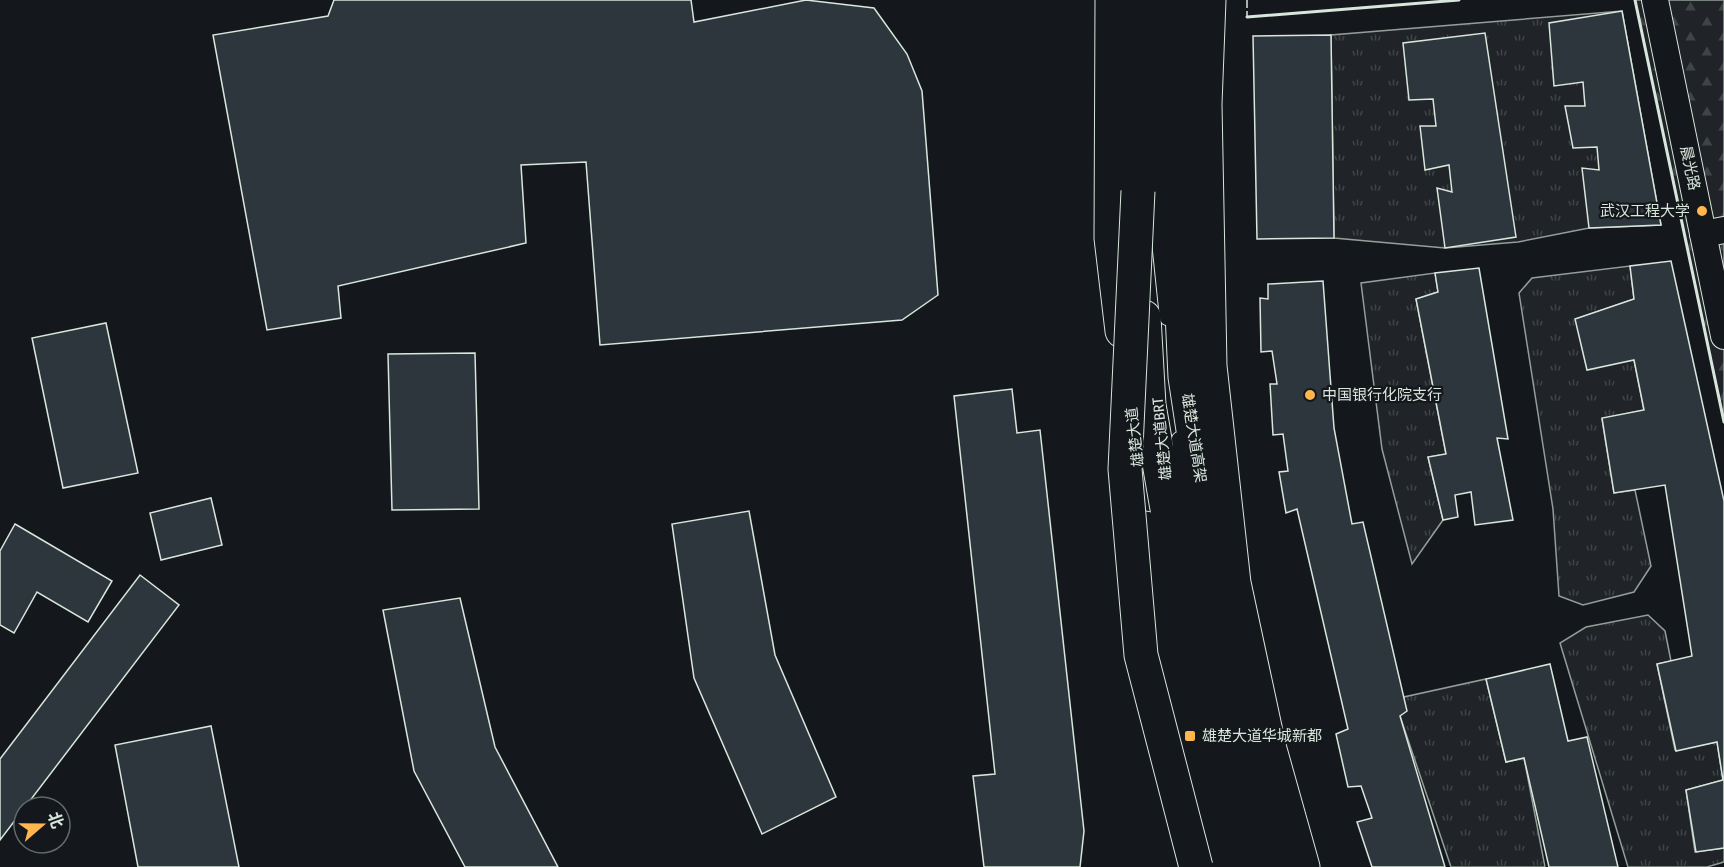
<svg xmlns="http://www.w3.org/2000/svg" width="1724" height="867" viewBox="0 0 1724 867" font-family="'Fira Sans Condensed','Noto Sans SC',sans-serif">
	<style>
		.grass { fill: url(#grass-tufts); stroke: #939e99; stroke-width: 1.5 }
		.forest { fill: url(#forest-firs); stroke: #939e99; stroke-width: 1.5 }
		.building { fill: #2c363c; stroke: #d8e6dc; stroke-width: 1.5 }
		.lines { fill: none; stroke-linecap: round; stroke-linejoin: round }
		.lane-casing { stroke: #d8e6dc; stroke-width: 16 }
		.street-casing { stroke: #d8e6dc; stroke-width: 28 }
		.primary-casing { stroke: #d8e6dc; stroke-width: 35 }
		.highway-casing { stroke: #d8e6dc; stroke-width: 35 }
		.lane { stroke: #14181c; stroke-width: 14 }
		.street { stroke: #14181c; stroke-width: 26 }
		.primary { stroke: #14181c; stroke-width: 33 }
		.highway { stroke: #14181c; stroke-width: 33 }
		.highway-bridge-casing { stroke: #d8e6dc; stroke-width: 35; stroke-linecap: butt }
		.highway-bridge { stroke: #14181c; stroke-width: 33 }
		.fence { stroke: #d8e6dc; stroke-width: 1.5; stroke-dasharray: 8 3; stroke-linecap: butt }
		.wall { stroke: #d8e6dc; stroke-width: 3 }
		.poi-dot { fill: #ffb74d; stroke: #14181c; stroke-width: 2 }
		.labels { text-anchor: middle; stroke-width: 4.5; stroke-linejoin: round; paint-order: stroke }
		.street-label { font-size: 15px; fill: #d8e6dc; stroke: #14181c }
		.poi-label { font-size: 15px; fill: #d8e6dc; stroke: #14181c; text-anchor: start }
	</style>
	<defs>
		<pattern id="grass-tufts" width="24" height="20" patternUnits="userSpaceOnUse" patternTransform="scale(1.5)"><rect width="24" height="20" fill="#202428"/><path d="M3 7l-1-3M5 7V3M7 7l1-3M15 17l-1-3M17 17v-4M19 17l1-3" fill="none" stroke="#404447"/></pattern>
		<pattern id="forest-firs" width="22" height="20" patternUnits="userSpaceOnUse" patternTransform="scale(1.5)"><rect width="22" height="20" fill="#202428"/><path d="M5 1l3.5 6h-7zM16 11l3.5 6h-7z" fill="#404447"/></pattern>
	</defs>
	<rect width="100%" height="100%" fill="#14181c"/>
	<g class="grass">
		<path d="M1622 11 1661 225 1589 228 1518 242 1445 248 1334 238 1331 35Z"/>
		<path d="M1630 266 1634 299 1576 319 1634 360 1644 410 1602 419 1614 493 1635 490 1651 566 1634 592 1583 605 1559 596 1553 509 1519 293 1532 278Z"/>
		<path d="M1435 273 1438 292 1416 299 1446 454 1428 457 1443 520 1412 564 1382 449 1361 283Z"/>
		<path d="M1648 615 1665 631 1671 661 1657 664 1675 750 1717 742 1723 780 1686 790 1695 852 1724 848V862L1707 867H1628L1560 643 1586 627Z"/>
		<path d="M1486 679 1506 762 1524 758 1545 867H1451L1400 716 1404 697Z"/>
	</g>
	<path class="forest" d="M1635 0H1724V421Z"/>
	<g class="building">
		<path d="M334 0H691L694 22 806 0 874 8 907 54 922 91 938 295 902 320 600 345 586 162 521 165 526 243 338 286 341 318 267 330 213 35 328 16Z"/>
		<path d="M1622 11 1661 225 1589 228 1582 168 1599 170 1597 147 1573 148 1565 106H1585L1583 82 1554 86 1549 23Z"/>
		<path d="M1485 33 1516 237 1445 248 1437 188 1452 192 1449 165 1425 170 1420 126H1436L1433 99 1409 100 1403 43Z"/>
		<path d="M1331 35 1334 238 1257 239 1253 36Z"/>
		<path d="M1671 261 1724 501V848L1696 852 1686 790 1723 780 1717 742 1676 751 1657 664 1692 656 1665 485 1614 493 1602 418 1644 410 1634 360 1587 370 1575 319 1634 299 1630 266Z"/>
		<path d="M1479 268 1508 439 1497 438 1513 520 1475 525 1471 492 1455 495 1458 517 1443 520 1428 457 1446 454 1416 299 1438 292 1435 273Z"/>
		<path d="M1323 281 1334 428 1352 524 1363 522 1407 711 1400 716 1445 867H1372L1357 822 1372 818 1361 786 1348 787 1336 734 1348 729 1297 509 1286 513 1279 472 1288 471 1283 434 1273 435 1270 384H1277L1272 351 1261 352 1260 298 1268 299V284Z"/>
		<path d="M106 323 138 473 63 488 32 338Z"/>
		<path d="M475 353 479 509 392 510 388 354Z"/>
		<path d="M1012 389 1017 433 1040 430 1084 831 1080 867H984L973 776 995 774 954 396Z"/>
		<path d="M211 498 222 545 161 560 150 513Z"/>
		<path d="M749 511 775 655 836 797 762 834 694 678 672 524Z"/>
		<path d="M15 524 112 581 88 622 37 592 14 633 0 625V551Z"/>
		<path d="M140 575 179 605 0 840V759Z"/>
		<path d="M460 598 495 747 558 867H465L414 771 383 610Z"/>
		<path d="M1550 664 1568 741 1587 737 1618 867H1549L1524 758 1506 762 1486 679Z"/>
		<path d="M211 726 239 867H138L115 745Z"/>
	</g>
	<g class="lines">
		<defs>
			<g id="lane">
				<path d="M1159 0 1155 203 1167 318"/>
				<path d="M1179 439 1189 543 1234 769 1263 867"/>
			</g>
			<g id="street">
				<path d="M1655 0 1724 336"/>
				<path d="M1703 234 1724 230"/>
			</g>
			<g id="primary">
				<path d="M1112 0 1111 238 1122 331"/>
				<path d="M1209 0 1205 104 1210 366 1234 583 1269 746 1303 867"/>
				<path d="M1145 528C1159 643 1187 756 1218 867"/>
			</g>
			<g id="highway">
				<path d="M1180 0 1174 142 1185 377 1213 562 1254 763 1284 867"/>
				<path d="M1139 220 1138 191 1141 0"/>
				<path d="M1144 317 1149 405 1212 768 1242 867"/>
			</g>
		</defs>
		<use href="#lane" class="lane-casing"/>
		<use href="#street" class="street-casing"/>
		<use href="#primary" class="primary-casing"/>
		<use href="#highway" class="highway-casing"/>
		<use href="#lane" class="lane"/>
		<use href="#street" class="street"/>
		<use href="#primary" class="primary"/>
		<use href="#highway" class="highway"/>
		<defs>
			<path id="highway-bridge" d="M1138 191 1125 469 1141 655 1196 867"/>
		</defs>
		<use href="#highway-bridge" class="highway-bridge-casing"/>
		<use href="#highway-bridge" class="highway-bridge"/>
		<path class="fence" d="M1247 0V17"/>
		<g class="wall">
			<path d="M1635 0 1724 422"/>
			<path d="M1247 17 1459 0"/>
		</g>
	</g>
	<g class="poi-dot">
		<circle cx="1702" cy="211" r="6"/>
		<circle cx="1310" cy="395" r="6"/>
		<rect x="1184" y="730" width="12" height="12" rx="3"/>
	</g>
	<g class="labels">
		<g class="street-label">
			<text transform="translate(1690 168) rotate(78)" y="5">晨光路</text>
			<text transform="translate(1135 437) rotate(-97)" y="5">雄楚大道</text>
			<text transform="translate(1194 438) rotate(81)" y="5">雄楚大道高架</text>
			<text transform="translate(1162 439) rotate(-96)" y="5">雄楚大道BRT</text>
		</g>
		<g class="poi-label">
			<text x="1690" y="216" text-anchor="end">武汉工程大学</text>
			<text x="1322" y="400">中国银行化院支行</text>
			<text x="1202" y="741">雄楚大道华城新都</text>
		</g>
	</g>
	<g transform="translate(42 825) rotate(70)"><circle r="28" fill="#14181c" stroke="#626a69" stroke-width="1.5"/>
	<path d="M0-4.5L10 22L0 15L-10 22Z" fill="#ffb74d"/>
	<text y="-9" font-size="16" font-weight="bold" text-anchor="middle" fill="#d8e6dc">北</text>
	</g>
</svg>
